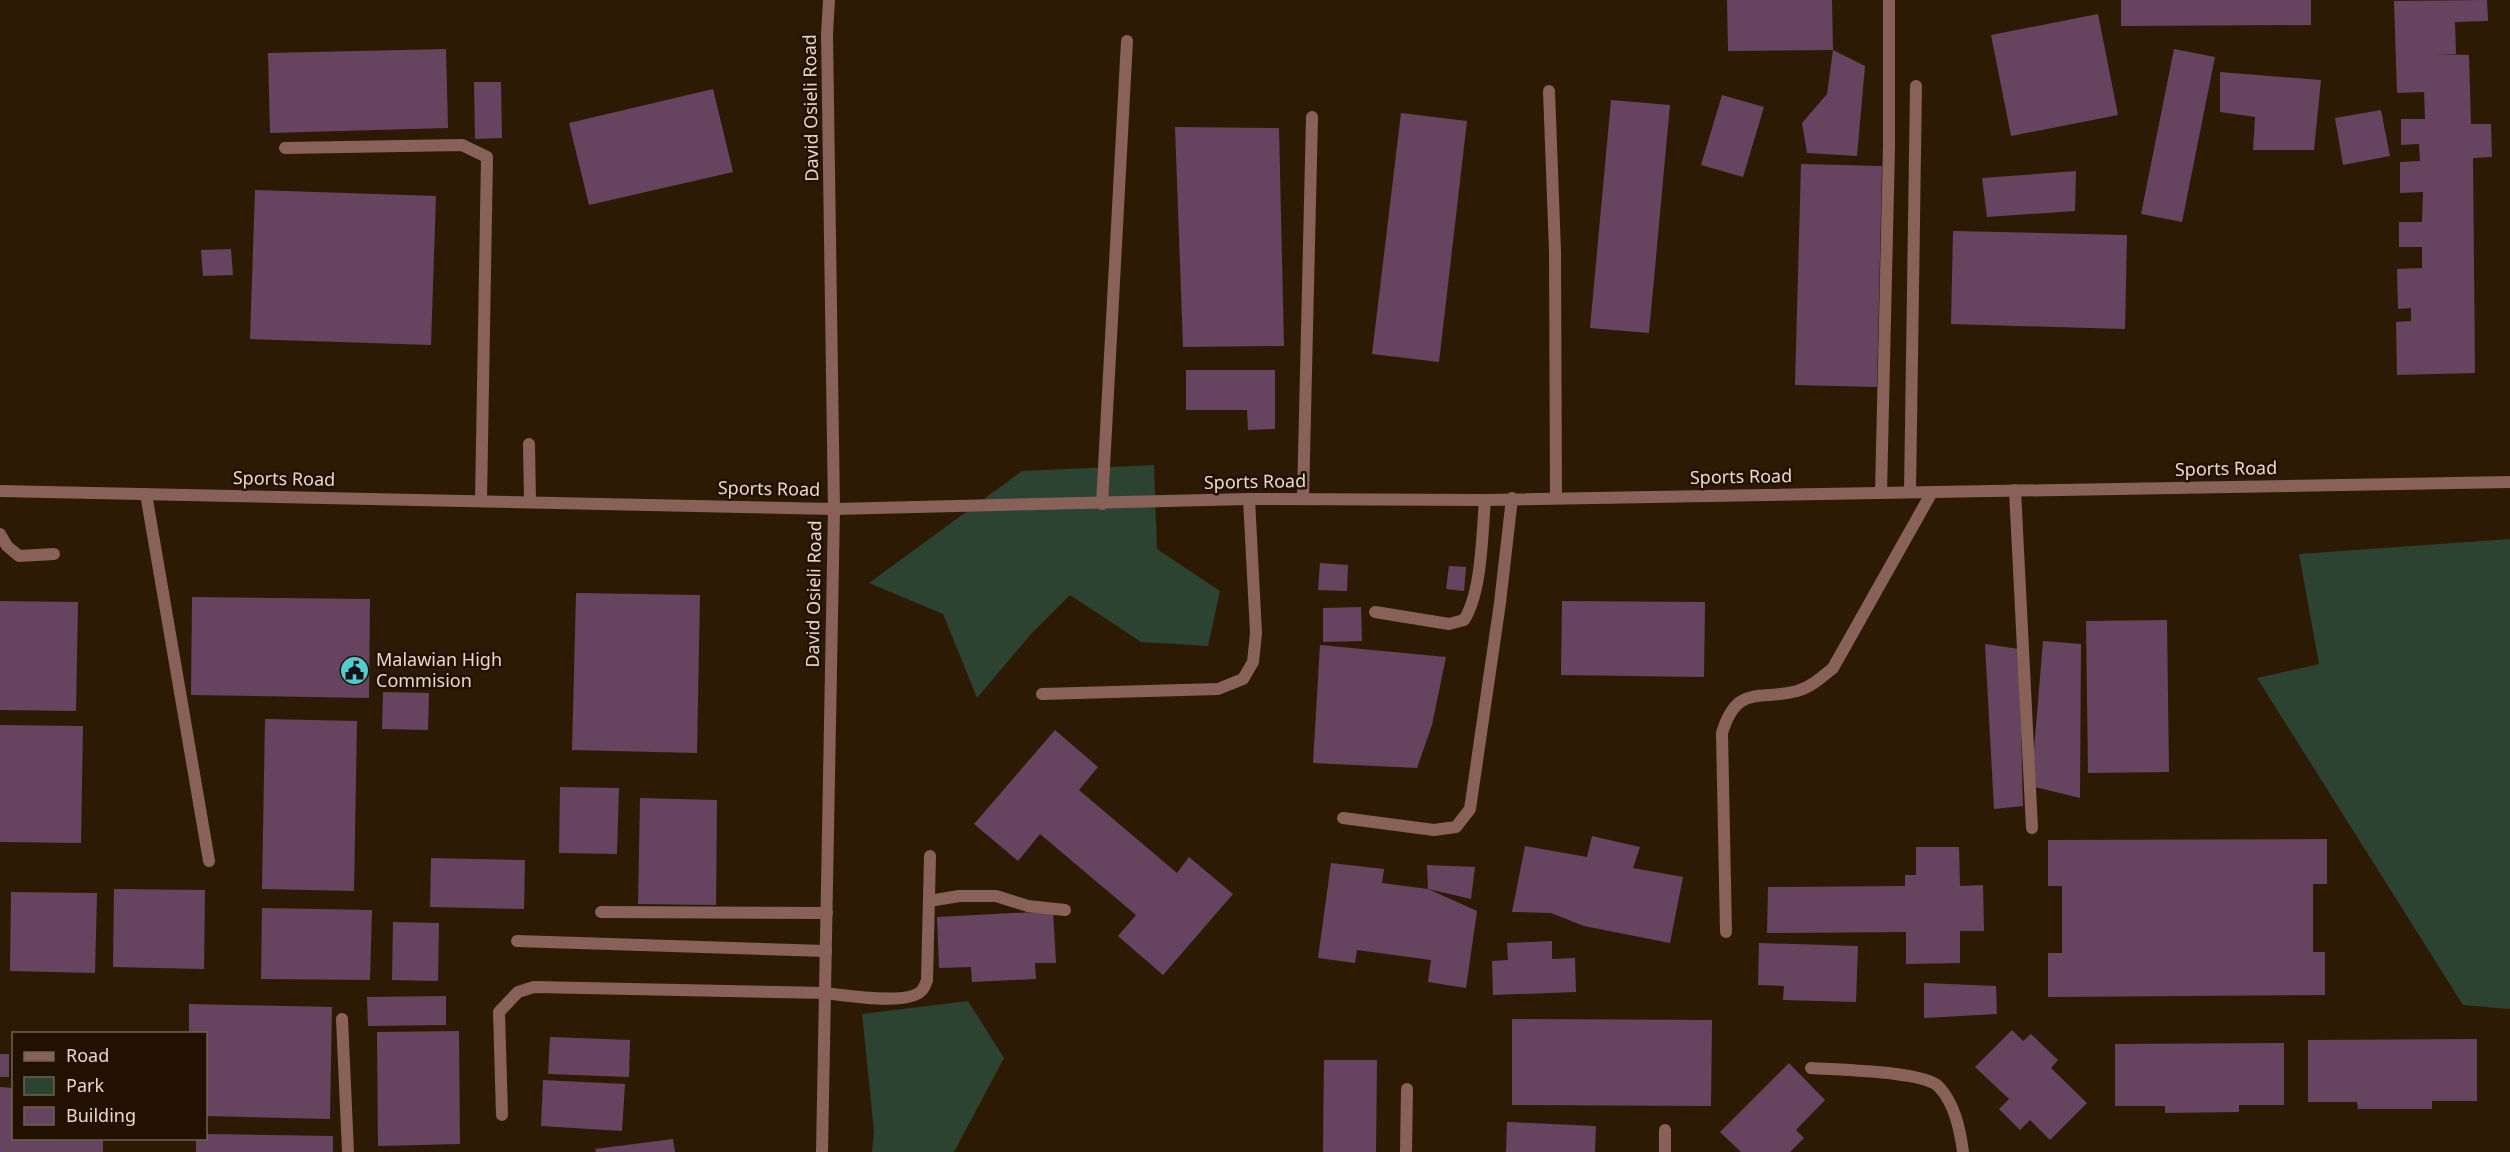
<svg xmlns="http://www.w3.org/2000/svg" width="2510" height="1152" viewBox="0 0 2510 1152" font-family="'Noto Sans',sans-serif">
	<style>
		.green { fill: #2b4330 }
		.building { fill: #66445f }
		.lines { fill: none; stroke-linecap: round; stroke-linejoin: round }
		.service { stroke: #886158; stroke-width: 12 }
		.minor { stroke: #886158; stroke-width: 12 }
		.labels { text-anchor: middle; stroke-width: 5; stroke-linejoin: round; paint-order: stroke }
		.street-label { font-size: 18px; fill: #e6d9cd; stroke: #231100 }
		.poi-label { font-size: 18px; fill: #e6d9cd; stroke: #231100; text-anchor: start }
	</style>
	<rect width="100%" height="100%" fill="#2d1a05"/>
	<g class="green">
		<path d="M1154 465 1157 549 1220 591 1208 646 1141 642 1070 595 1031 634 977 698 943 614 869 583 1022 471Z"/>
		<path d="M2510 539V1009L2463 1005 2257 678 2319 664 2299 554Z"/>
		<path d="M968 1001 1004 1058 954 1152H872L874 1131 862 1014Z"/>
	</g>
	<g class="building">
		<path d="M1727 0H1832L1833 50 1865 66 1857 156 1807 153 1802 123 1827 94 1833 50 1728 51Z"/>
		<path d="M2121 0H2311V25L2121 26Z"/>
		<path d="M2487 0 2488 21 2455 22 2456 54H2435L2469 55 2471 124H2491L2492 157 2473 158 2475 373 2397 375 2396 322 2411 321V308L2398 309 2397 269 2422 268V247H2399V222H2422L2423 192 2400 193V162L2420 161 2419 144 2401 145V119H2425L2424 92 2397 93 2394 1Z"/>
		<path d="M2098 14 2118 115 2011 136 1991 35Z"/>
		<path d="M446 49 448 128 270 133 268 53Z"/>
		<path d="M2174 49 2215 57 2182 222 2141 214Z"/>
		<path d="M2220 72 2321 80 2314 150H2253L2255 117 2220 112Z"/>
		<path d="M474 82H501L502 138 475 139Z"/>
		<path d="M713 89 733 172 589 205 569 123Z"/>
		<path d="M1722 95 1764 107 1743 177 1701 165Z"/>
		<path d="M1611 100 1670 105 1649 333 1590 328Z"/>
		<path d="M2381 110 2390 156 2343 165 2335 118Z"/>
		<path d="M1401 113 1467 121 1439 362 1372 354Z"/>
		<path d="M1175 127 1279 128 1284 346 1183 347Z"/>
		<path d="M1801 164 1882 166 1877 387 1795 385Z"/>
		<path d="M2076 171 2075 211 1987 217 1982 178Z"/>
		<path d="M255 190 436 196 431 345 250 339Z"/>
		<path d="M1953 231 2127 235 2125 329 1951 324Z"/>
		<path d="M231 249 233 275 203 276 201 250Z"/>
		<path d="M1186 370H1275V429L1248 430 1247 410H1186Z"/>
		<path d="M1320 563 1348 565 1347 591 1318 590Z"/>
		<path d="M1449 566 1466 567 1464 591 1446 589Z"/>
		<path d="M576 593 700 595 697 753 572 750Z"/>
		<path d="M192 597 370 599 369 698 191 695Z"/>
		<path d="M0 601 78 602 76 711 0 710Z"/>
		<path d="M1562 601 1705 602 1704 677 1561 675Z"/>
		<path d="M1361 607 1362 641 1323 642V608Z"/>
		<path d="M2167 620 2169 772 2088 773 2086 621Z"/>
		<path d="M2043 641 2081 644 2080 798 2031 786Z"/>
		<path d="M1985 644 2019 649 2023 806 1994 809Z"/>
		<path d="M1320 645 1446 657 1432 725 1417 768 1313 763Z"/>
		<path d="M383 692 429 693 428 730 382 729Z"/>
		<path d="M265 719 357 721 354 891 262 889Z"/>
		<path d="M0 725 83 726 81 843 0 842Z"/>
		<path d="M1055 730 1098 767 1079 790 1177 873 1189 857 1233 894 1163 975 1118 936 1136 915 1040 834 1018 861 974 824Z"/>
		<path d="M560 787 619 788 617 854 559 853Z"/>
		<path d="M640 798 717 800 716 905 638 904Z"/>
		<path d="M1592 836 1640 847 1633 868 1683 877 1670 943 1584 926 1551 913 1512 912 1525 846 1587 857Z"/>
		<path d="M2327 839V884H2313V952H2325V995L2048 997V953H2062V886H2048V840Z"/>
		<path d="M1916 847H1959L1960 886 1983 885 1984 931H1960V963L1906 964V932L1767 933 1768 887 1905 886V875H1916Z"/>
		<path d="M431 858 525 860 524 909 430 907Z"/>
		<path d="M1331 863 1384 869 1382 883 1428 889 1477 911 1466 988 1428 982 1431 960 1357 950 1355 963 1318 958Z"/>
		<path d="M1427 865 1475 867 1471 899 1428 889Z"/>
		<path d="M114 889 205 890 204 969 113 967Z"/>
		<path d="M11 892 97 893 95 973 10 971Z"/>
		<path d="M262 908 372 910 370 980 261 979Z"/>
		<path d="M1053 911 1056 963H1035L1036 979 972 982 971 967 939 968 937 917Z"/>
		<path d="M393 922 439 923 438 981 392 980Z"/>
		<path d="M1552 941V959L1575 958 1576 992 1493 995 1492 961 1508 960 1507 943Z"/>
		<path d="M1759 943 1858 946 1856 1002 1783 1000 1784 986 1758 985Z"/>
		<path d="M1924 983 1996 986 1997 1014 1924 1018Z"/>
		<path d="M446 996V1025L368 1026 367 997Z"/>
		<path d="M189 1004 332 1007 330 1119 206 1116V1034H189Z"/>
		<path d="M1512 1019 1712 1020 1711 1106 1512 1105Z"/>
		<path d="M2012 1030 2023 1041 2031 1034 2058 1060 2051 1068 2087 1103 2050 1140 2030 1120 2020 1130 1999 1109 2009 1099 1975 1067Z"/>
		<path d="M459 1031 460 1144 378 1146 377 1032Z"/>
		<path d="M550 1037 630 1040 629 1077 548 1074Z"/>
		<path d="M2477 1039V1101H2432V1109H2358L2357 1102H2308V1040Z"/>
		<path d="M2284 1043V1105H2239V1112L2165 1113V1106H2115V1044Z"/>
		<rect x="0" y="1054" width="9" height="23"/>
		<path d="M1324 1060H1377L1376 1152H1323Z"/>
		<path d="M1789 1063 1825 1100 1796 1130 1804 1138 1790 1152H1741L1720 1132Z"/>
		<path d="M543 1080 625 1084 622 1131 541 1126Z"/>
		<path d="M0 1087 14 1088V1138H103V1152H0Z"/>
		<path d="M1507 1122 1596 1126 1595 1152H1506Z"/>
		<path d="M206 1134 333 1136V1152H196V1138H206Z"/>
		<path d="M673 1139 675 1152H596L595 1149Z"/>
	</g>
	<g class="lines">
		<g class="service">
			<path d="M1549 91 1555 251 1556 498"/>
			<path d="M285 148 462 145 487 157 481 501"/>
			<path d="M529 444 530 502"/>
			<path d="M2015 490 2032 828"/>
			<path d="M1910 492 1916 86"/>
			<path d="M1881 493 1889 146V0"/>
			<path d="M146 494 209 861"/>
			<path d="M1303 499 1312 117"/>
			<path d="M1102 504 1127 41"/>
			<path d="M0 534 7 546 19 556 54 554"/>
			<path d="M1375 612 1449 624 1464 620C1482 592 1482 534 1485 500"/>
			<path d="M1042 694 1218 689 1243 679 1253 662 1256 633 1249 499"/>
			<path d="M1343 818 1434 830 1456 827 1470 809 1500 603 1512 498"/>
			<path d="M929 901 959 896H996L1028 906 1065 910"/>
			<path d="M601 912 827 913"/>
			<path d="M1726 932 1722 733C1737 684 1758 701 1797 691 1811 687 1822 677 1833 668L1932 492"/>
			<path d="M517 941 826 951"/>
			<path d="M825 993C845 995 911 1007 923 989 925 986 926 983 927 980L930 856"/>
			<path d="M342 1019 348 1152"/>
			<path d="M1811 1068C1836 1070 1925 1071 1939 1087 1955 1104 1960 1130 1963 1152"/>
			<path d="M1665 1130V1152"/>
			<path d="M1406 1152 1407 1089"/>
		</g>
		<g class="minor">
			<path d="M0 491 834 509 1249 499 1485 500 2510 482"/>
			<path d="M502 1115 499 1012 518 992 534 987 825 993"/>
			<path d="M822 1152 834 509 827 34 829 0"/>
		</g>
	</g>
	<defs>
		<symbol id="civic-disc" viewBox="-11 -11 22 22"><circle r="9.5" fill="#51ccd2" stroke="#231100"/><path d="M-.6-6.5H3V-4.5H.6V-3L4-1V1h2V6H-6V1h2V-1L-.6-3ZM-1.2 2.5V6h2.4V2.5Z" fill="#111"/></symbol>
	</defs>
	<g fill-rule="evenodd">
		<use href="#civic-disc" x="338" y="654" width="33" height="33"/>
	</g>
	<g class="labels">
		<g class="street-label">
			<text transform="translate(811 108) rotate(-91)" y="6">David Osieli Road</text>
			<text transform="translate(2226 469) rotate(-1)" y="6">Sports Road</text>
			<text transform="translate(1741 477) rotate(-1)" y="6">Sports Road</text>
			<text transform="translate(284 479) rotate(1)" y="6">Sports Road</text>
			<text transform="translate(1255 482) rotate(-1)" y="6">Sports Road</text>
			<text transform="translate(769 489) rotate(1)" y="6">Sports Road</text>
			<text transform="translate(814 594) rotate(-89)" y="6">David Osieli Road</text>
		</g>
		<g class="poi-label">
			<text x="376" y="666">Malawian High<tspan x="376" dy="21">Commision</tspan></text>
		</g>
	</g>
	<rect x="12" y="1032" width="195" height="108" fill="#231100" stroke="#716152" stroke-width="1.5"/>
	<rect x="24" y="1052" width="30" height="9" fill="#886158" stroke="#716152" stroke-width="1.5"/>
	<text x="66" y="1062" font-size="18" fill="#e6d9cd">Road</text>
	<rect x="24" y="1077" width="30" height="18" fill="#2b4330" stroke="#716152" stroke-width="1.5"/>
	<text x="66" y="1092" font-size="18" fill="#e6d9cd">Park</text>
	<rect x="24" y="1107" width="30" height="18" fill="#66445f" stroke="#716152" stroke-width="1.5"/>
	<text x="66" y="1122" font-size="18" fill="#e6d9cd">Building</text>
</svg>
